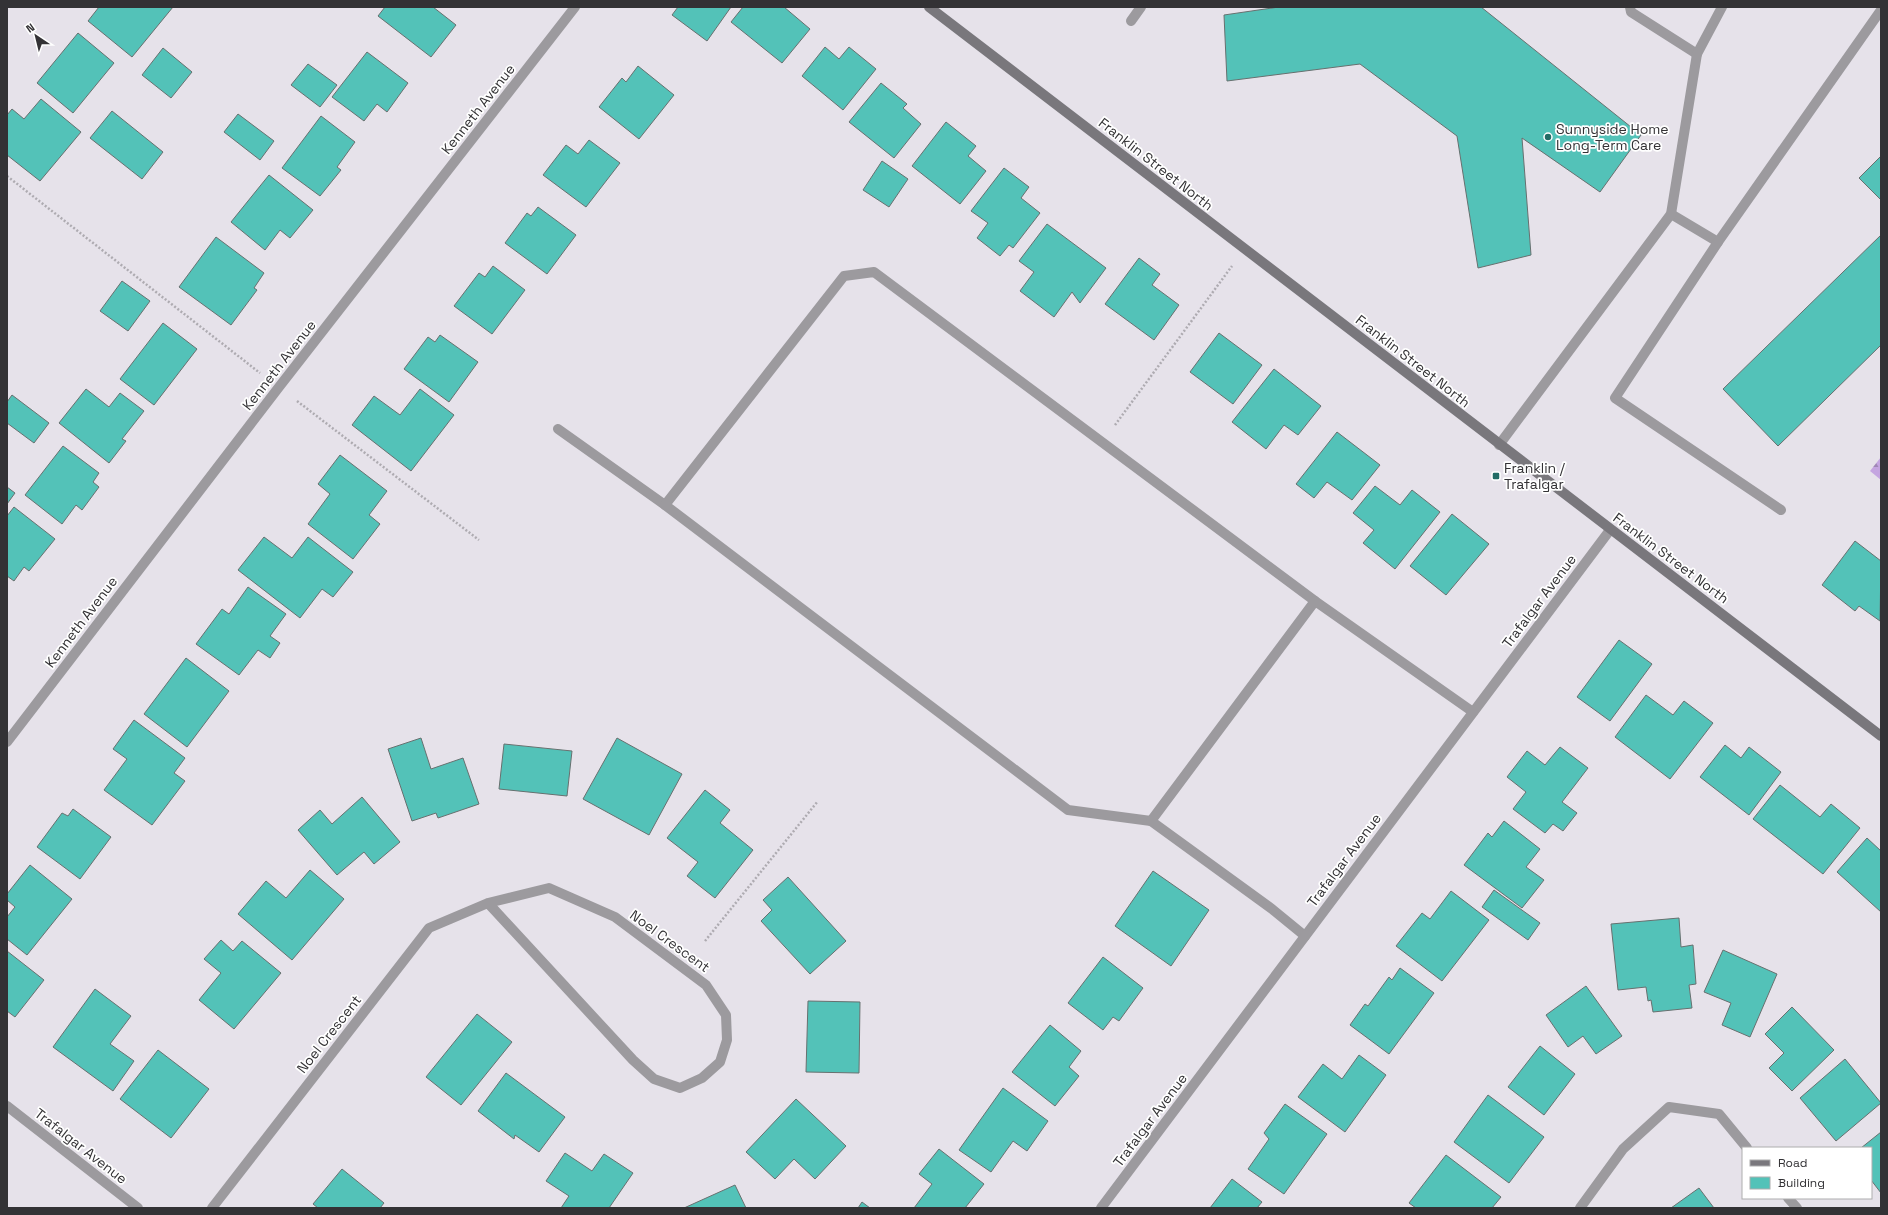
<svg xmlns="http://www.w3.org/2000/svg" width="1888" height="1215" viewBox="0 0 1888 1215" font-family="'Space Grotesk',sans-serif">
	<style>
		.forest { fill: url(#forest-firs) }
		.building { fill: #53c2b8; stroke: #67706f }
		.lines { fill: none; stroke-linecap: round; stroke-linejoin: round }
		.path { stroke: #aeabb1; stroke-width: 2.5; stroke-dasharray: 2 2; stroke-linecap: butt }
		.lane { stroke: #9c9a9e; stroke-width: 10 }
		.street { stroke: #9c9a9e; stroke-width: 10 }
		.secondary { stroke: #79777c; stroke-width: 10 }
		.poi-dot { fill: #226c66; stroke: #fff; stroke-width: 1.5 }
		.labels { text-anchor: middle; stroke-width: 3.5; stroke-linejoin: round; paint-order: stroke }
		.street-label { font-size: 14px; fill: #333235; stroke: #fff }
		.poi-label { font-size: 14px; fill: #333235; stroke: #fff; text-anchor: start }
	</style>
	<defs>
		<pattern id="forest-firs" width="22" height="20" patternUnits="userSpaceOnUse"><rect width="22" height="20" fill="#c4a5e0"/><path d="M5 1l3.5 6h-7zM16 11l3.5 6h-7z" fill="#a087b6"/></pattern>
	</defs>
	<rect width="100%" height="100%" fill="#e6e2ea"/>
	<path class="forest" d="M1881 457V480L1870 471Z"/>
	<g class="building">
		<path d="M99 7H173L132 57 88 21Z"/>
		<path d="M385 7H433L456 25 431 57 378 16Z"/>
		<path d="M678 7H731L707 41 672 15Z"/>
		<path d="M743 7H784L810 29 782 63 731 22Z"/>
		<path d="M1279 7H1481L1641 135 1600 192 1522 138 1531 255 1478 268 1457 136 1360 64 1227 81 1224 15Z"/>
		<path d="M78 33 114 63 73 113 37 83Z"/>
		<path d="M825 47 839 59 849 47 876 69 843 110 802 76Z"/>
		<path d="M163 48 192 72 171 98 142 75Z"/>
		<path d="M367 52 408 83 387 112 377 104 364 121 332 97Z"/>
		<path d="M308 64 337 85 320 107 291 85Z"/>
		<path d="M638 66 674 95 639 139 599 107 622 78 626 82Z"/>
		<path d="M881 83 907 104 903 108 921 124 894 158 849 122Z"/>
		<path d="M41 99 81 132 40 181 7 155V115L12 109 24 119Z"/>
		<path d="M112 111 163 152 142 179 90 138Z"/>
		<path d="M238 114 274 141 260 160 224 132Z"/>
		<path d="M321 116 355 142 337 167 341 170 320 196 282 168Z"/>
		<path d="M946 122 976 146 968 156 986 171 960 204 912 166Z"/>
		<path d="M589 140 620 163 586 207 543 175 566 145 578 154Z"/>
		<path d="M1881 156V200L1859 178Z"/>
		<path d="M882 161 908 179 889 207 863 190Z"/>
		<path d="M1004 168 1029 187 1021 198 1040 213 1013 248 1009 245 1000 256 977 238 988 223 971 211Z"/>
		<path d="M269 175 313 210 290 238 280 230 265 250 231 222Z"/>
		<path d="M538 207 576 235 547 274 505 243 527 213 531 216Z"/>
		<path d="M1047 224 1106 268 1080 303 1072 292 1054 317 1020 291 1034 272 1019 261Z"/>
		<path d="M1881 235V345L1778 446 1723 389Z"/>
		<path d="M216 237 264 273 254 288 257 290 231 325 179 287Z"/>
		<path d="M1139 258 1160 274 1152 285 1179 305 1154 340 1105 304Z"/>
		<path d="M493 266 525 290 492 334 454 306 479 273 485 277Z"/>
		<path d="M122 281 150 301 128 331 100 311Z"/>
		<path d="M163 323 197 349 154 405 120 379Z"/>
		<path d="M1219 333 1262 365 1233 404 1190 372Z"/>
		<path d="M440 335 478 362 449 402 404 369 428 337 435 342Z"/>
		<path d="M1274 369 1321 406 1298 435 1284 425 1266 449 1232 422Z"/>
		<path d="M86 389 109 407 120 393 144 411 122 439 126 441 109 463 59 423Z"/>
		<path d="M420 389 454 415 411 471 352 425 374 396 400 415Z"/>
		<path d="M12 395 49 423 34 443 7 423V402Z"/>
		<path d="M1337 432 1380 465 1352 500 1327 482 1314 498 1296 484Z"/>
		<path d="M63 446 99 473 93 482 99 487 82 510 76 505 62 524 25 495Z"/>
		<path d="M340 455 387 491 369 515 380 524 353 559 308 524 330 494 318 484Z"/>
		<path d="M1375 486 1400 505 1412 490 1440 512 1395 569 1363 543 1374 530 1353 513Z"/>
		<path d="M7 487 15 493 7 504Z"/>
		<path d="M14 507 55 539 29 571 24 567 14 581 7 576V516Z"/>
		<path d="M1452 514 1489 544 1446 595 1410 566Z"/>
		<path d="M264 537 292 558 308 537 353 572 333 597 322 589 300 618 238 570Z"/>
		<path d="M1855 541 1881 561 1880 621 1859 606 1855 611 1822 585Z"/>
		<path d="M248 587 286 614 270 636 280 643 270 658 258 650 239 675 196 644 222 609 229 614Z"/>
		<path d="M1619 640 1652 664 1610 721 1577 697Z"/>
		<path d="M186 658 229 691 187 747 144 714Z"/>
		<path d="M1646 695 1673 715 1684 701 1713 723 1670 779 1615 737Z"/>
		<path d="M134 720 185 758 174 773 185 781 152 825 104 790 127 759 113 749Z"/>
		<path d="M421 738 431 769 463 758 479 804 438 818 436 813 412 821 388 749Z"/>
		<path d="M617 738 682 774 649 835 583 799Z"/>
		<path d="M504 744 572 751 567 796 499 789Z"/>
		<path d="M1725 745 1741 758 1749 747 1781 772 1749 815 1700 777Z"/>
		<path d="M1560 747 1588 768 1562 802 1577 813 1563 831 1553 824 1545 833 1513 809 1526 792 1507 777 1527 751 1545 765Z"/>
		<path d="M1780 785 1820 817 1831 804 1860 828 1823 874 1753 819Z"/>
		<path d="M705 790 730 810 720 823 753 850 715 898 687 876 698 862 667 838Z"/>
		<path d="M362 797 400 842 374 864 364 852 337 875 298 830 320 810 332 824Z"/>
		<path d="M73 809 111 837 80 879 37 847 62 813 68 816Z"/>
		<path d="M1504 821 1540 849 1526 867 1544 880 1522 908 1464 865 1488 833 1492 837Z"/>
		<path d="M1867 838 1881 851V912L1837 872Z"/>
		<path d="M30 865 72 899 27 955 7 939V917L15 907 7 900V894Z"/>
		<path d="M310 870 344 899 292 960 238 914 266 881 286 898Z"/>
		<path d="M1153 871 1209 910 1171 966 1115 926Z"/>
		<path d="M788 877 846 941 810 974 761 921 772 910 763 900Z"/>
		<path d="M1494 890 1540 923 1528 940 1482 907Z"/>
		<path d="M1451 891 1489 920 1442 981 1396 946 1422 913 1430 919Z"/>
		<path d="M1679 918 1681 947 1693 945 1696 984 1689 985 1692 1008 1653 1012 1651 1000 1648 1001 1646 987 1618 990 1611 924Z"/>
		<path d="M221 940 233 951 242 941 281 973 234 1029 199 1000 221 973 204 959Z"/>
		<path d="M1723 950 1777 974 1750 1037 1722 1025 1731 1003 1704 992Z"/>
		<path d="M7 951 44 980 15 1017 7 1011Z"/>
		<path d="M1103 957 1143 988 1119 1021 1113 1017 1103 1030 1068 1003Z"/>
		<path d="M1400 968 1434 993 1389 1054 1350 1025 1365 1004 1368 1006 1389 977 1392 980Z"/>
		<path d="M1586 986 1622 1036 1596 1054 1583 1036 1568 1047 1546 1015Z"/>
		<path d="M95 989 131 1016 110 1044 134 1061 113 1091 53 1047Z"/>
		<path d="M808 1001 860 1002 859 1073 806 1072Z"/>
		<path d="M1792 1007 1834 1050 1792 1091 1769 1068 1784 1053 1765 1034Z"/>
		<path d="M477 1014 512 1042 461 1105 426 1077Z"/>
		<path d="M1050 1025 1081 1051 1069 1067 1079 1076 1055 1106 1012 1072Z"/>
		<path d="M1540 1046 1575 1074 1544 1115 1508 1087Z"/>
		<path d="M158 1050 209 1089 171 1138 120 1099Z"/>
		<path d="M1359 1055 1386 1075 1345 1132 1298 1097 1323 1064 1342 1079Z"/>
		<path d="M1845 1059 1881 1103 1836 1141 1800 1098Z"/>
		<path d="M506 1073 565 1117 539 1152 515 1135 514 1139 478 1111Z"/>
		<path d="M1003 1088 1048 1121 1027 1151 1013 1141 991 1172 959 1150Z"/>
		<path d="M1488 1095 1544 1137 1509 1183 1454 1142Z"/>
		<path d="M796 1099 846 1146 815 1179 794 1159 775 1179 746 1152Z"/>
		<path d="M1285 1104 1327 1134 1284 1194 1248 1169 1269 1139 1264 1133Z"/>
		<path d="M1881 1132V1193L1871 1180V1148H1861Z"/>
		<path d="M939 1149 984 1184 965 1208H914L932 1184 919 1174Z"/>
		<path d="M565 1153 592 1171 604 1154 633 1173 609 1208H561L569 1196 546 1181Z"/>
		<path d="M1446 1155 1501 1197 1492 1208H1416L1409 1203Z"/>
		<path d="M342 1169 384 1203 380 1208H318L313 1204Z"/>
		<path d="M1232 1179 1262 1202 1257 1208H1210Z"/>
		<path d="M735 1185 746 1208H684Z"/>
		<path d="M1699 1188 1714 1208H1671Z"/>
		<path d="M862 1202 870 1208H858Z"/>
	</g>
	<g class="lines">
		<g class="path">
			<path d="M7 176 260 373"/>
			<path d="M297 401 479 540"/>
			<path d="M1115 425 1232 266"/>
			<path d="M705 941 818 801"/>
		</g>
		<g class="lane">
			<path d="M1630 7 1631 12 1697 54"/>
			<path d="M1131 21 1141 7"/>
			<path d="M1671 214 1718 242"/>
			<path d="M558 429 665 505"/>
			<path d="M1499 445 1671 214 1697 54 1722 7"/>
			<path d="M1781 510 1615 398 1718 242 1881 10"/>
			<path d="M1151 821 1068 810 665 505 844 276 874 272 1315 601"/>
			<path d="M1305 936 1272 909 1151 821 1315 601 1473 712"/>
		</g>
		<g class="street">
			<path d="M7 742 279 387 575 7"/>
			<path d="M7 1106 138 1208"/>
			<path d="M1788 1198 1797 1208"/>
			<path d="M212 1208 429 928 488 903 549 888 615 917 706 985 726 1015 727 1040 720 1062 702 1078 680 1088 654 1079 633 1060 488 903"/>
			<path d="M1101 1208 1610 530"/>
			<path d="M1580 1208 1623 1149 1669 1107 1719 1114 1747 1148"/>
		</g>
		<path class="secondary" d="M929 7 1881 736"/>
	</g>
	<g class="poi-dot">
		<circle cx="1548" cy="137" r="4"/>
		<rect x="1492" y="472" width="8" height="8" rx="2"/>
	</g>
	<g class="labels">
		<g class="street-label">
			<text transform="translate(478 109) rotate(-52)" y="5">Kenneth Avenue</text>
			<text transform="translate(1156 164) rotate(38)" y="5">Franklin Street North</text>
			<text transform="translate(1413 361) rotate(38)" y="5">Franklin Street North</text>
			<text transform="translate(279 365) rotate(-52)" y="5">Kenneth Avenue</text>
			<text transform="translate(1671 558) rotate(37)" y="5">Franklin Street North</text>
			<text transform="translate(1539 601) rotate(-53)" y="5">Trafalgar Avenue</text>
			<text transform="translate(81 622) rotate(-53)" y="5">Kenneth Avenue</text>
			<text transform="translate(1344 860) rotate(-53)" y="5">Trafalgar Avenue</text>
			<text transform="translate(670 941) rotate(36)" y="5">Noel Crescent</text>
			<text transform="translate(329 1034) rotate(-52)" y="5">Noel Crescent</text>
			<text transform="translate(1150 1120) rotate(-53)" y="5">Trafalgar Avenue</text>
			<text transform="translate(81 1146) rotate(38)" y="5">Trafalgar Avenue</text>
		</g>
		<g class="poi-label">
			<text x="1556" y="134">Sunnyside Home<tspan x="1556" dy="16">Long-Term Care</tspan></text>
			<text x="1504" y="473">Franklin /<tspan x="1504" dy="16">Trafalgar</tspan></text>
		</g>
	</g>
	<rect width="1888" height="1215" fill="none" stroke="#333235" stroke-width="16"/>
	<rect x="1742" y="1147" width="130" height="52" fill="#ffffff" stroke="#adadae"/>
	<rect x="1750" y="1160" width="20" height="6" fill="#79777c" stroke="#adadae"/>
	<text x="1778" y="1167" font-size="12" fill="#333235">Road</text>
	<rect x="1750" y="1177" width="20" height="12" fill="#53c2b8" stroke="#adadae"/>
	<text x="1778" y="1187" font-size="12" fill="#333235">Building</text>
	<g transform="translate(36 36) rotate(325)" stroke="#ffffff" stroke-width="3" paint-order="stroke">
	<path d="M0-3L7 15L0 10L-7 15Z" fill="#333235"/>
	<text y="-6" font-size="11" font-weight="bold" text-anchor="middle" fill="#333235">N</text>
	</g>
</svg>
